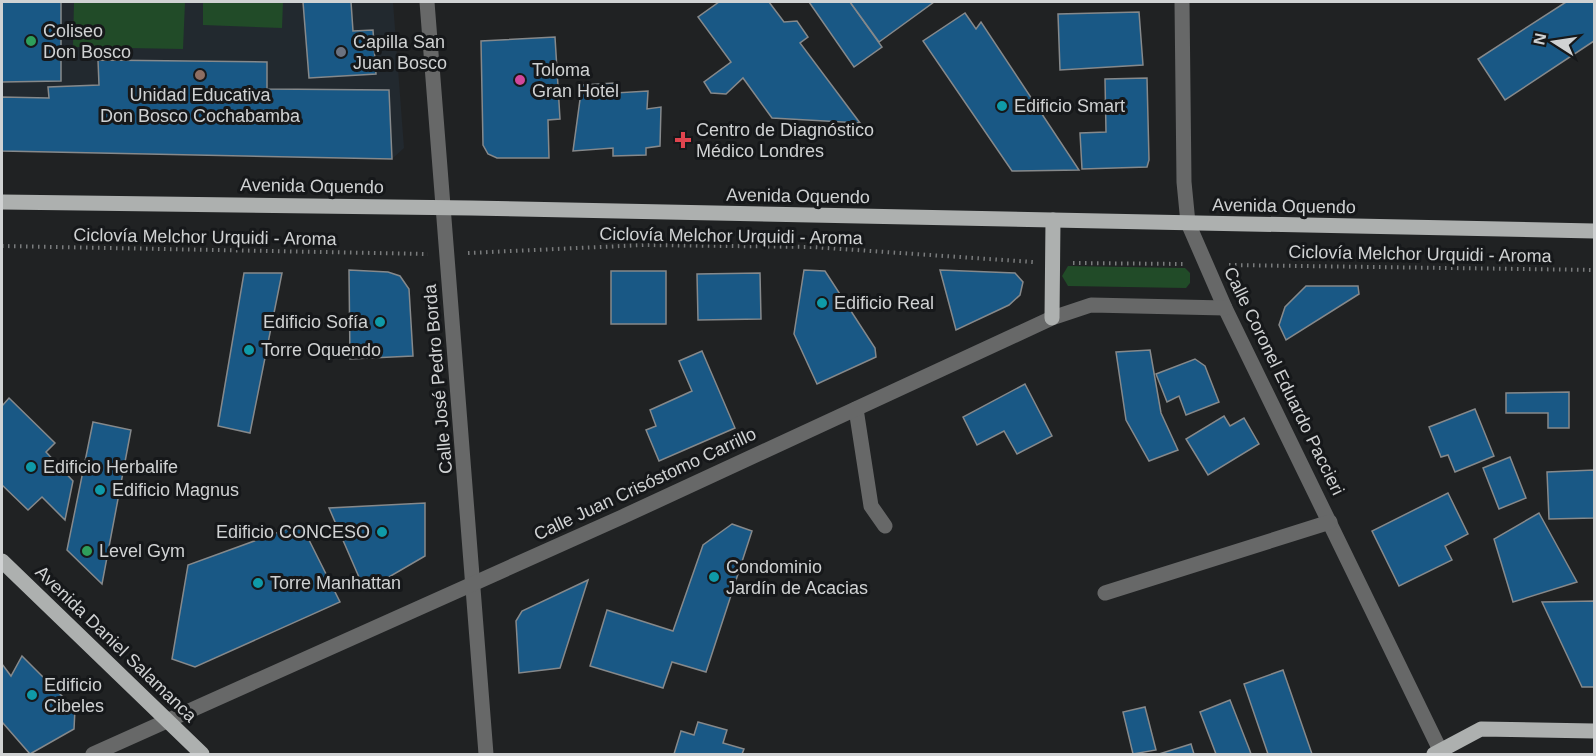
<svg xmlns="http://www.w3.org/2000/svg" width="1596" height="756" viewBox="0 0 1596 756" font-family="Arial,sans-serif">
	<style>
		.built { fill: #22292f }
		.green { fill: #214b28 }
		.building { fill: #195885; stroke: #86898b; stroke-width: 1.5 }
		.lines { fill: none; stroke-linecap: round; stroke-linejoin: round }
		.path { stroke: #797b7c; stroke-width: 4; stroke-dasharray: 1.5 4.5; stroke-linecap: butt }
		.minor { stroke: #676868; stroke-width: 15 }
		.major { stroke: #adb0af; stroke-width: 15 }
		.leisure-dot { fill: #2e9e5b; stroke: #16181a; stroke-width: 2 }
		.worship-dot { fill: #6b7280; stroke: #16181a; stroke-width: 2 }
		.education-dot { fill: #8d6e63; stroke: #16181a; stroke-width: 2 }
		.hotel-dot { fill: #d1479c; stroke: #16181a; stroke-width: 2 }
		.culture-dot { fill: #0f9aa8; stroke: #16181a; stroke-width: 2 }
		.health-dot { fill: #e0444e; stroke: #16181a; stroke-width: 2 }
		.labels { text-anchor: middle; stroke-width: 6; stroke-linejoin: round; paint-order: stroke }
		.poi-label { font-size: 18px; fill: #d0d2d3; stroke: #16181a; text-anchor: start }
		.street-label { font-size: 18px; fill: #d0d2d3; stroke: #16181a }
	</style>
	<rect width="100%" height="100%" fill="#202223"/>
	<path class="built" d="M2 2H393L404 148 392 159 2 151Z"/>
	<g class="green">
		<path d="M74 2H185L183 49 73 47Z"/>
		<path d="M203 2H283L282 28 203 25Z"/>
		<path d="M1068 266 1185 268 1190 273V283L1186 288 1068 286 1062 276Z"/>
	</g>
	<g class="building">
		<path d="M2 2H61V81L2 82Z"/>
		<path d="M303 2H351L353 31 373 30 376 74 309 78Z"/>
		<path d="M719 2H769L784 22 797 21 808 37 800 43 860 123 772 118 743 78 726 94 711 93 704 82 731 62 698 17Z"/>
		<path d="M809 2H850L882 47 854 67Z"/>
		<path d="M850 2H934L879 42Z"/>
		<path d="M1566 2H1594V41L1505 100 1478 59Z"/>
		<path d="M1139 12 1143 65 1060 70 1058 14Z"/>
		<path d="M965 13 976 29 981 22 1079 170 1012 171 923 41Z"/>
		<path d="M555 37 560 119 548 120 549 158H497L488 154 483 145 481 41Z"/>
		<path d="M98 60 267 62V89L389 90 392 159 2 151V97L49 98 48 87 99 85Z"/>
		<path d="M1147 78 1149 160 1147 167 1082 169 1080 133 1106 132 1105 79Z"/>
		<path d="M614 83 615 93 648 91 647 109 661 107 660 146 646 148V155L613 156V148L573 151 582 85Z"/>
		<path d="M349 270 388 272 400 276 409 289 413 356 350 359Z"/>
		<path d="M804 270 825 271 875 348 876 357 817 384 794 334Z"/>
		<path d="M940 270 1015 273 1023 282 1020 295 1009 305 956 330Z"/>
		<rect x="611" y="271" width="55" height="53"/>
		<path d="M244 273H282L250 433 218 426Z"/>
		<path d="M760 273 761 319 698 320 697 274Z"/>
		<path d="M1306 286H1358L1359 294 1286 340 1279 325 1285 307Z"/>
		<path d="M1150 350 1161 413 1178 450 1149 461 1126 420 1116 352Z"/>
		<path d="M702 351 735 428 659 461 646 430 656 426 650 410 692 391 679 361Z"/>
		<path d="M1195 359 1205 366 1219 402 1186 415 1179 396 1167 402 1156 374Z"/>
		<path d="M1025 384 1052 436 1017 454 1004 431 977 445 963 417Z"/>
		<path d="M1569 392V428H1548V413H1506V393Z"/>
		<path d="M9 398 55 443 46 452 73 481 65 520 42 497 28 510 2 485V406Z"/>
		<path d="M1475 409 1494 456 1455 472 1448 455 1441 457 1429 427Z"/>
		<path d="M1224 416 1230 426 1244 418 1259 444 1208 475 1186 439Z"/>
		<path d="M93 422 131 430 102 584 67 550Z"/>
		<path d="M1510 457 1526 498 1499 509 1483 468Z"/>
		<path d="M1594 470V518L1549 519 1547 472Z"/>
		<path d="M1448 493 1468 534 1445 546 1452 560 1399 586 1372 531Z"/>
		<path d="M425 503V556L365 591 329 508Z"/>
		<path d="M1539 513 1577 582 1513 602 1494 539Z"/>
		<path d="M301 524 340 602 195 667 172 659 188 565Z"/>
		<path d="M732 524 752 531 706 672 672 662 663 688 590 666 607 610 673 631 703 545Z"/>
		<path d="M588 580 560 668 519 673 516 621 522 611Z"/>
		<path d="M1594 601V687H1582L1542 602Z"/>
		<path d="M22 656 75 709 74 729 30 754 2 722V664L11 676Z"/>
		<path d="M1283 670 1312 754H1268L1244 684Z"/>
		<path d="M1230 700 1250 751 1251 754H1216L1200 712Z"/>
		<path d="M1145 707 1156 750 1133 754 1123 712Z"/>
		<path d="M698 722 727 730 723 743 744 749 742 754H674L681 731 694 735Z"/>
		<path d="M1191 744 1194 754H1159Z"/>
	</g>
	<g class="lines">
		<g class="path">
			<path d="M2 246 428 254"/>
			<path d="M468 253 644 245 812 247 1033 262"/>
			<path d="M1073 263 1183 264"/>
			<path d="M1229 265 1594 270"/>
		</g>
		<g class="minor">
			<path d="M427 2 486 754"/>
			<path d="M1182 2 1184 182 1188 223 1225 308 1442 754"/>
			<path d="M856 409 871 506 885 526"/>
			<path d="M1105 593 1330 522"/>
			<path d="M93 754 622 517 1052 318 1091 305 1225 308"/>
		</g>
		<g class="major">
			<path d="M2 202 471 208 1594 231"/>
			<path d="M1052 318 1053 220"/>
			<path d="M2 561 202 754"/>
			<path d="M1434 754 1481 729 1594 731"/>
		</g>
	</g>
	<g class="leisure-dot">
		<circle cx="31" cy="41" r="6"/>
		<circle cx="87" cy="551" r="6"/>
	</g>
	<circle class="worship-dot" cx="341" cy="52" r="6"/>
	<circle class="education-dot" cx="200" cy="75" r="6"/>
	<circle class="hotel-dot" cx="520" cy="80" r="6"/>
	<g class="culture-dot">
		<circle cx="1002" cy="106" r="6"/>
		<circle cx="822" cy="303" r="6"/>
		<circle cx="380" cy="322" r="6"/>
		<circle cx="249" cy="350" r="6"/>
		<circle cx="31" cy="467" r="6"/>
		<circle cx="100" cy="490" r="6"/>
		<circle cx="382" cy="532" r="6"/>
		<circle cx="714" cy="577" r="6"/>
		<circle cx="258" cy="583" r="6"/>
		<circle cx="32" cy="695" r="6"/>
	</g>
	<path class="health-dot" d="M680 131h6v6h6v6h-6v6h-6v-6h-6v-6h6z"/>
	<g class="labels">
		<g class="poi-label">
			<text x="43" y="37">Coliseo<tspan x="43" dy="21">Don Bosco</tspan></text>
			<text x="353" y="48">Capilla San<tspan x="353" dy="21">Juan Bosco</tspan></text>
			<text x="532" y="76">Toloma<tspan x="532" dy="21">Gran Hotel</tspan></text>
			<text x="200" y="101" text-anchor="middle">Unidad Educativa<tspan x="200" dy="21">Don Bosco Cochabamba</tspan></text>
			<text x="1014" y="112">Edificio Smart</text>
			<text x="696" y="136">Centro de Diagnóstico<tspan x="696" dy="21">Médico Londres</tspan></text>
			<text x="834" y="309">Edificio Real</text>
			<text x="368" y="328" text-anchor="end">Edificio Sofía</text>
			<text x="261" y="356">Torre Oquendo</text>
			<text x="43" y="473">Edificio Herbalife</text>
			<text x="112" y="496">Edificio Magnus</text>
			<text x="370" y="538" text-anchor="end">Edificio CONCESO</text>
			<text x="99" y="557">Level Gym</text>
			<text x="726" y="573">Condominio<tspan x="726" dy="21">Jardín de Acacias</tspan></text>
			<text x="270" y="589">Torre Manhattan</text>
			<text x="44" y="691">Edificio<tspan x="44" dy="21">Cibeles</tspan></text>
		</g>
		<g class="street-label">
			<text transform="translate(312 186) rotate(1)" y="6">Avenida Oquendo</text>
			<text transform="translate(798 196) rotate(1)" y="6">Avenida Oquendo</text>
			<text transform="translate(1284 206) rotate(1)" y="6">Avenida Oquendo</text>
			<text transform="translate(731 236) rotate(1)" y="6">Ciclovía Melchor Urquidi - Aroma</text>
			<text transform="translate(205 237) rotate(1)" y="6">Ciclovía Melchor Urquidi - Aroma</text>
			<text transform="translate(1420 254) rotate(1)" y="6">Ciclovía Melchor Urquidi - Aroma</text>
			<text transform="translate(438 379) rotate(-95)" y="6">Calle José Pedro Borda</text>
			<text transform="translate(1284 381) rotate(64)" y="6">Calle Coronel Eduardo Paccieri</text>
			<text transform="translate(645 484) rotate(-25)" y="6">Calle Juan Crisóstomo Carrillo</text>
			<text transform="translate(116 644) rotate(44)" y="6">Avenida Daniel Salamanca</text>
		</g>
	</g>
	<rect width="1596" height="756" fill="none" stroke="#d0d2d3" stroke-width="6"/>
	<g transform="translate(1554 42) rotate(282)" stroke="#16181a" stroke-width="4.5" paint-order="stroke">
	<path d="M0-4.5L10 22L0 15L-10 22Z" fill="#d0d2d3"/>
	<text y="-9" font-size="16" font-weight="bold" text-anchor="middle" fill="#d0d2d3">N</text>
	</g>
</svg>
